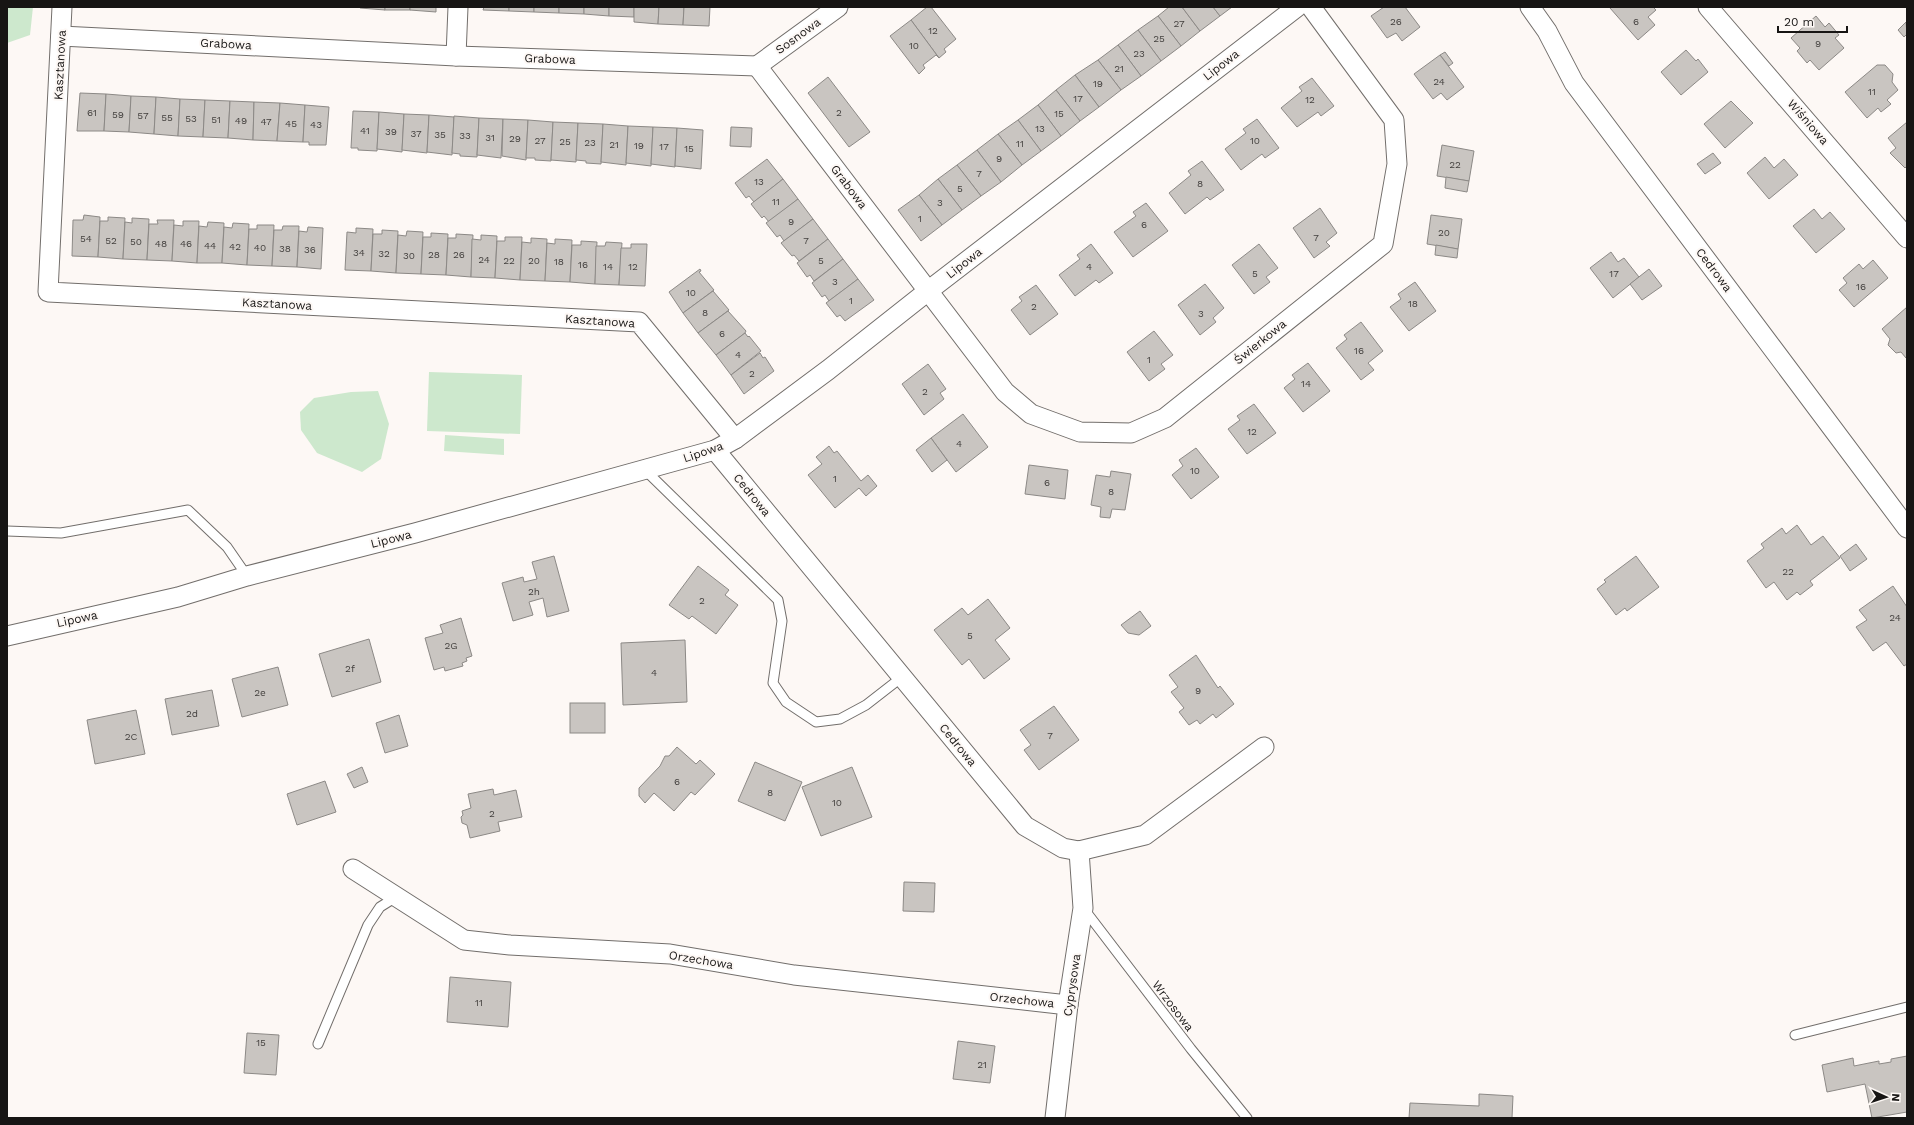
<svg xmlns="http://www.w3.org/2000/svg" width="1914" height="1125" viewBox="0 0 1914 1125" font-family="'Work Sans',sans-serif">
	<style>
		.green { fill: #cde8cd }
		.building { fill: #c9c5c1; stroke: #8c8986 }
		.lines { fill: none; stroke-linecap: round; stroke-linejoin: round }
		.lane-casing { stroke: #726e6b; stroke-width: 11 }
		.street-casing { stroke: #726e6b; stroke-width: 21 }
		.lane { stroke: #fff; stroke-width: 9 }
		.street { stroke: #fff; stroke-width: 19 }
		.labels { text-anchor: middle; stroke-width: 4; stroke-linejoin: round; paint-order: stroke }
		.number-label { font-size: 10px; fill: #44413f }
		.street-label { font-size: 12px; fill: #171514; stroke: #fdf8f5 }
	</style>
	<rect width="100%" height="100%" fill="#fdf8f5"/>
	<g class="green">
		<path d="M7 7H33L30 35 7 43Z"/>
		<path d="M429 372 522 375 520 434 427 431Z"/>
		<path d="M378 391 389 424 381 459 362 472 317 453 301 430 300 412 314 398 351 392Z"/>
		<path d="M445 435 504 439V455L444 451Z"/>
	</g>
	<g class="building">
		<path d="M360 7H385V10L360 8Z"/>
		<rect x="385" y="7" width="25" height="3"/>
		<path d="M410 7H436V12L410 10Z"/>
		<path d="M484 7H509V11L483 10Z"/>
		<path d="M509 7H534V12L509 11Z"/>
		<path d="M534 7H559V13L534 12Z"/>
		<path d="M559 7H584V14L559 13Z"/>
		<path d="M584 7H609V16L584 14Z"/>
		<path d="M609 7H634V17L609 16Z"/>
		<path d="M634 7H659L658 24 634 22Z"/>
		<path d="M659 7H684L683 25 658 24Z"/>
		<path d="M684 7H710L709 26 683 25Z"/>
		<path d="M927 7H931L956 39 944 49 946 52 939 58 911 20Z"/>
		<path d="M1169 7H1182L1200 31 1181 46 1158 16Z"/>
		<path d="M1182 7H1213L1220 16 1200 31Z"/>
		<path d="M1213 7H1232L1220 16Z"/>
		<path d="M1384 7H1405L1420 27 1402 41 1396 33 1387 38 1371 16Z"/>
		<path d="M1612 7H1653L1656 10 1648 17 1655 25 1638 40 1610 8Z"/>
		<path d="M1158 16 1181 46 1161 61 1138 30Z"/>
		<path d="M1816 16 1825 27 1829 23 1839 35 1835 38 1844 48 1819 70 1810 60 1807 63 1797 51 1800 48 1791 38Z"/>
		<path d="M911 20 939 58 936 55 923 65 925 68 919 74 890 36Z"/>
		<path d="M1906 22 1907 34 1904 37 1898 30Z"/>
		<path d="M1138 30 1161 61 1141 76 1118 45Z"/>
		<path d="M1118 45 1141 76 1121 90 1098 60Z"/>
		<path d="M1686 50 1696 61 1698 59 1708 72 1681 95 1661 72Z"/>
		<path d="M1445 52 1453 63 1449 66 1440 55Z"/>
		<path d="M1440 55 1464 87 1447 100 1441 93 1433 99 1414 74Z"/>
		<path d="M1098 60 1121 90 1099 107 1075 75Z"/>
		<path d="M1877 65H1885L1893 74 1892 82 1898 90 1887 100 1891 104 1881 112 1878 108 1867 118 1845 92Z"/>
		<path d="M1075 75 1099 107 1080 121 1056 90Z"/>
		<path d="M828 77 870 132 849 147 808 93Z"/>
		<path d="M1312 78 1334 106 1321 116 1318 112 1297 127 1281 108 1302 91 1299 87Z"/>
		<path d="M1056 90 1080 121 1061 136 1038 105Z"/>
		<path d="M80 93 106 94 104 131H77Z"/>
		<path d="M106 94 131 96 129 132 104 131Z"/>
		<path d="M131 96 156 97 154 134 129 132Z"/>
		<path d="M156 97 180 99 178 136 154 134Z"/>
		<path d="M180 99 205 100 203 137 178 136Z"/>
		<path d="M205 100 230 101 228 138 203 137Z"/>
		<path d="M230 101 254 102 253 140 228 138Z"/>
		<path d="M1731 101 1753 123 1725 148 1704 124Z"/>
		<path d="M254 102 280 103 277 141 253 140Z"/>
		<path d="M280 103 305 105 303 142 277 141Z"/>
		<path d="M305 105 329 107 326 145H309V142H303Z"/>
		<path d="M1038 105 1061 136 1041 151 1018 120Z"/>
		<path d="M353 111 379 112 377 151 358 150V148H351Z"/>
		<path d="M379 112 404 114 402 152 377 149Z"/>
		<path d="M404 114 429 115 427 153 402 150Z"/>
		<path d="M429 115 454 117 452 155 427 152Z"/>
		<path d="M454 116 479 118 477 157 460 156V154L452 153Z"/>
		<path d="M479 118 503 119 501 158 477 155Z"/>
		<path d="M503 119 528 120 526 160 502 156Z"/>
		<path d="M1257 119 1279 148 1265 158 1262 154 1241 170 1225 149 1246 133 1243 129Z"/>
		<path d="M528 120 553 122 551 161 535 160V158H526Z"/>
		<path d="M1018 120 1041 151 1022 165 998 134Z"/>
		<path d="M553 122 578 123 576 162 551 160Z"/>
		<path d="M1907 122V166L1905 168 1890 153 1896 148 1888 138Z"/>
		<path d="M578 123 603 124 601 164 586 163V161L576 160Z"/>
		<path d="M603 124 628 126 626 165 601 162Z"/>
		<path d="M628 126 653 127 651 166 626 163Z"/>
		<path d="M653 127 677 128 675 167 651 164Z"/>
		<path d="M731 127 752 128 751 147 730 146Z"/>
		<path d="M677 128 703 130 701 169 675 166Z"/>
		<path d="M998 134 1022 165 1001 182 977 150Z"/>
		<path d="M1442 145 1474 151 1469 181 1437 176Z"/>
		<path d="M977 150 1001 182 981 196 957 165Z"/>
		<path d="M1713 153 1721 163 1705 174 1697 164Z"/>
		<path d="M1765 157 1774 168 1784 159 1798 175 1769 199 1747 173Z"/>
		<path d="M767 159 783 179 754 202 749 196 746 198 735 183Z"/>
		<path d="M1202 161 1224 190 1210 200 1207 197 1185 214 1169 193 1191 175 1188 171Z"/>
		<path d="M957 165 981 196 962 210 938 179Z"/>
		<path d="M1446 177 1469 181 1467 192 1445 188Z"/>
		<path d="M783 179 798 199 769 222 764 216 762 218 751 204Z"/>
		<path d="M938 179 962 210 942 225 919 195Z"/>
		<path d="M919 195 942 225 921 241 898 210Z"/>
		<path d="M798 199 813 219 784 241 780 235 777 237 766 223Z"/>
		<path d="M1146 203 1168 231 1133 257 1114 232 1136 216 1133 212Z"/>
		<path d="M1320 208 1337 233 1326 242 1330 246 1314 258 1293 228Z"/>
		<path d="M1814 209 1822 219 1830 212 1845 229 1816 253 1793 226Z"/>
		<path d="M84 215 100 217 98 257 72 256 73 220H83Z"/>
		<path d="M1431 215 1462 219 1458 249 1427 244Z"/>
		<path d="M108 217 125 218 123 259 98 257 100 221H108Z"/>
		<path d="M132 218 149 219 147 260 123 259 125 222 132 223Z"/>
		<path d="M813 219 828 239 799 261 794 255 792 256 781 243Z"/>
		<path d="M157 220H174L172 261 147 260 149 224H158Z"/>
		<path d="M183 221H199L197 263 172 261 174 225 183 226Z"/>
		<path d="M208 222 224 223 222 263H197L199 226 207 227Z"/>
		<path d="M233 223 249 224 247 265 222 263 224 227 232 228Z"/>
		<path d="M257 225H274L272 266 247 265 249 229H257Z"/>
		<path d="M283 226H299L297 267 272 266 274 230H282Z"/>
		<path d="M308 227 323 228 321 269 297 267 299 231 307 232Z"/>
		<path d="M356 228 373 229 371 271 345 270 347 232 356 233Z"/>
		<path d="M382 230 398 231 396 273 371 271 373 234H382Z"/>
		<path d="M407 231 423 232 421 274 396 273 398 235 406 236Z"/>
		<path d="M431 233 448 234 446 275 421 274 423 237H431Z"/>
		<path d="M456 234 473 235 471 277 446 275 448 238H456Z"/>
		<path d="M481 235 497 236 495 278 471 277 472 239 481 240Z"/>
		<path d="M505 237H522L520 280 495 278 497 241H505Z"/>
		<path d="M531 238 547 239 545 281 520 280 522 242 531 243Z"/>
		<path d="M555 239 572 240 570 282 545 281 547 243 555 244Z"/>
		<path d="M828 239 843 259 814 281 810 275 807 277 797 263Z"/>
		<path d="M581 241 597 242 595 284 570 282 572 245H581Z"/>
		<path d="M606 242 622 243 619 285 595 284 596 246H605Z"/>
		<path d="M631 244H647L645 286 619 285 621 248H631Z"/>
		<path d="M1091 244 1113 273 1099 283 1096 280 1075 296 1059 275 1080 259 1077 255Z"/>
		<path d="M1259 244 1278 268 1266 277 1270 282 1254 294 1232 265Z"/>
		<path d="M1436 245 1458 249 1457 258 1435 255Z"/>
		<path d="M1611 252 1618 262 1624 258 1639 277 1613 298 1590 268Z"/>
		<path d="M843 259 858 279 829 301 825 295 822 297 812 283Z"/>
		<path d="M1873 260 1888 278 1854 307 1839 290 1847 283 1843 278 1859 264 1863 269Z"/>
		<path d="M700 269 701 271 699 272 714 290 683 313 669 292Z"/>
		<path d="M1649 269 1662 286 1642 300 1630 284Z"/>
		<path d="M858 279 874 300 845 321 840 315 837 317 826 303Z"/>
		<path d="M1415 282 1436 311 1409 331 1390 307 1401 299 1398 294Z"/>
		<path d="M1205 284 1224 308 1213 318 1216 322 1200 335 1178 305Z"/>
		<path d="M1036 285 1058 314 1030 335 1011 310 1022 301 1019 297Z"/>
		<path d="M713 291 729 310 698 333 683 313Z"/>
		<path d="M1907 307V356L1906 358 1901 352 1896 353 1888 345 1890 339 1882 329Z"/>
		<path d="M728 311 746 331 745 333 716 355 698 333Z"/>
		<path d="M1361 322 1383 351 1368 363 1374 370 1361 380 1336 348 1347 339 1344 335Z"/>
		<path d="M1154 331 1173 355 1161 364 1165 369 1149 381 1127 352Z"/>
		<path d="M745 333 748 337 749 336 761 351 731 375 716 355Z"/>
		<path d="M760 353 763 358 765 357 774 371 744 394 731 375Z"/>
		<path d="M1308 363 1330 391 1303 412 1284 388 1295 379 1292 375Z"/>
		<path d="M928 364 946 389 940 393 944 399 924 415 902 384Z"/>
		<path d="M1254 404 1276 433 1247 454 1228 429 1240 420 1237 416Z"/>
		<path d="M963 414 988 447 956 472 931 438Z"/>
		<path d="M931 438 947 460 932 472 916 450Z"/>
		<path d="M829 446 834 453 837 451 861 481 868 475 877 486 866 496 859 488 835 508 808 475 822 464 816 457Z"/>
		<path d="M1196 448 1219 477 1191 499 1172 475 1183 466 1179 460Z"/>
		<path d="M1029 465 1068 470 1065 499 1025 494Z"/>
		<path d="M1111 471 1131 474 1125 510 1112 509 1110 518 1100 517 1101 507 1091 505 1096 475 1110 477Z"/>
		<path d="M1797 525 1811 545 1823 536 1840 558 1810 581 1813 585 1800 595 1797 592 1787 600 1774 582 1766 588 1747 561 1764 548 1761 544 1782 528 1786 534Z"/>
		<path d="M1856 544 1867 559 1850 571 1840 556Z"/>
		<path d="M554 556 569 611 547 617 543 598 529 602 533 615 513 621 502 583 523 577 524 582 537 579 532 562Z"/>
		<path d="M1636 556 1659 587 1627 611 1625 608 1616 615 1597 589 1606 582 1604 580Z"/>
		<path d="M698 566 729 590 725 595 738 605 716 634 692 616 689 619 669 605Z"/>
		<path d="M1893 586 1907 607V664L1904 666 1886 642 1873 651 1856 627 1867 620 1859 610Z"/>
		<path d="M988 599 1010 628 995 640 1010 659 984 679 969 659 962 665 934 630 962 608 968 615Z"/>
		<path d="M1140 611 1151 626 1139 635 1128 633 1121 625Z"/>
		<path d="M461 618 472 656 466 658 467 661 462 663 463 666 445 671 444 667 434 670 425 638 443 633 440 625Z"/>
		<path d="M369 639 381 682 332 697 319 654Z"/>
		<path d="M685 640 687 702 623 705 621 643Z"/>
		<path d="M1196 655 1218 688 1220 686 1234 704 1216 718 1213 714 1200 724 1197 720 1189 725 1179 712 1184 708 1171 692 1178 687 1169 675Z"/>
		<path d="M278 667 288 705 242 717 232 679Z"/>
		<path d="M212 690 219 726 172 735 165 699Z"/>
		<rect x="570" y="703" width="35" height="30"/>
		<path d="M1054 706 1079 740 1039 770 1024 750 1031 745 1020 730Z"/>
		<path d="M136 710 145 754 95 764 87 720Z"/>
		<path d="M399 715 408 746 385 753 376 723Z"/>
		<path d="M677 747 696 764 700 760 715 774 695 795 691 792 674 811 654 793 645 803 639 796V788L660 766 665 756H669Z"/>
		<path d="M755 762 802 782 785 821 738 801Z"/>
		<path d="M362 767 368 782 354 788 347 774Z"/>
		<path d="M852 767 872 817 821 836 802 787Z"/>
		<path d="M325 781 336 812 297 825 287 794Z"/>
		<path d="M493 789 494 795 516 790 522 817 498 822 500 831 470 838 467 825 462 823 461 817 463 815 462 811 471 808 468 794Z"/>
		<path d="M904 882 935 883 934 912 903 911Z"/>
		<path d="M450 977 511 982 508 1027 447 1022Z"/>
		<path d="M247 1033 279 1035 276 1075 244 1073Z"/>
		<path d="M958 1041 995 1046 990 1083 953 1079Z"/>
		<path d="M1907 1056V1112L1872 1118 1865 1084 1827 1092 1822 1065 1853 1058 1854 1066 1879 1061V1064L1891 1062V1059Z"/>
		<path d="M1479 1094 1513 1096 1512 1118H1409L1410 1103 1479 1106Z"/>
	</g>
	<g class="lines">
		<defs>
			<g id="lane">
				<path d="M644 469 778 600 782 621 773 683 786 702 816 722 840 719 866 705 902 677"/>
				<path d="M7 531 61 533 188 510 227 547 247 576"/>
				<path d="M1084 909 1191 1049 1247 1118"/>
				<path d="M1795 1035 1907 1007"/>
				<path d="M318 1044 368 925 380 907 396 897"/>
			</g>
			<g id="street">
				<path d="M62 7 48 292 639 322 735 439"/>
				<path d="M1530 7 1547 31 1574 83 1907 528"/>
				<path d="M1708 7 1907 238"/>
				<path d="M61 36 456 56 757 66"/>
				<path d="M456 56 458 7"/>
				<path d="M757 66 1005 392 1031 414 1080 432 1131 433 1165 418 1383 244 1397 164 1394 120 1311 7"/>
				<path d="M757 66 838 7"/>
				<path d="M715 450 1025 826 1063 848 1079 851 1145 835 1264 747"/>
				<path d="M7 636 178 597 247 576 415 533 715 450 735 439 828 370 928 291 1297 7"/>
				<path d="M353 869 464 940 510 945 670 954 794 975 1068 1005"/>
				<path d="M1055 1118 1068 1005 1083 908 1079 851"/>
			</g>
		</defs>
		<use href="#lane" class="lane-casing"/>
		<use href="#street" class="street-casing"/>
		<use href="#lane" class="lane"/>
		<use href="#street" class="street"/>
	</g>
	<g class="labels">
		<g class="number-label">
			<text x="1396" y="25">26</text>
			<text x="1636" y="25">6</text>
			<text x="1179" y="27">27</text>
			<text x="933" y="34">12</text>
			<text x="1159" y="42">25</text>
			<text x="1818" y="47">9</text>
			<text x="914" y="49">10</text>
			<text x="1139" y="57">23</text>
			<text x="1119" y="72">21</text>
			<text x="1439" y="85">24</text>
			<text x="1098" y="87">19</text>
			<text x="1872" y="95">11</text>
			<text x="1078" y="102">17</text>
			<text x="1310" y="103">12</text>
			<text x="92" y="116">61</text>
			<text x="839" y="116">2</text>
			<text x="1059" y="117">15</text>
			<text x="118" y="118">59</text>
			<text x="143" y="119">57</text>
			<text x="167" y="121">55</text>
			<text x="191" y="122">53</text>
			<text x="216" y="123">51</text>
			<text x="241" y="124">49</text>
			<text x="266" y="125">47</text>
			<text x="291" y="127">45</text>
			<text x="316" y="128">43</text>
			<text x="1040" y="132">13</text>
			<text x="365" y="134">41</text>
			<text x="391" y="135">39</text>
			<text x="416" y="137">37</text>
			<text x="440" y="138">35</text>
			<text x="465" y="139">33</text>
			<text x="490" y="141">31</text>
			<text x="515" y="142">29</text>
			<text x="540" y="144">27</text>
			<text x="1255" y="144">10</text>
			<text x="565" y="145">25</text>
			<text x="590" y="146">23</text>
			<text x="1020" y="147">11</text>
			<text x="614" y="148">21</text>
			<text x="639" y="149">19</text>
			<text x="664" y="150">17</text>
			<text x="689" y="152">15</text>
			<text x="999" y="162">9</text>
			<text x="1455" y="168">22</text>
			<text x="979" y="177">7</text>
			<text x="759" y="185">13</text>
			<text x="1200" y="187">8</text>
			<text x="960" y="192">5</text>
			<text x="776" y="205">11</text>
			<text x="940" y="206">3</text>
			<text x="920" y="222">1</text>
			<text x="791" y="225">9</text>
			<text x="1144" y="228">6</text>
			<text x="1444" y="236">20</text>
			<text x="1316" y="241">7</text>
			<text x="86" y="242">54</text>
			<text x="111" y="244">52</text>
			<text x="806" y="244">7</text>
			<text x="136" y="245">50</text>
			<text x="161" y="247">48</text>
			<text x="186" y="247">46</text>
			<text x="210" y="249">44</text>
			<text x="235" y="250">42</text>
			<text x="260" y="251">40</text>
			<text x="285" y="252">38</text>
			<text x="310" y="253">36</text>
			<text x="359" y="256">34</text>
			<text x="384" y="257">32</text>
			<text x="434" y="258">28</text>
			<text x="459" y="258">26</text>
			<text x="409" y="259">30</text>
			<text x="484" y="263">24</text>
			<text x="509" y="264">22</text>
			<text x="534" y="264">20</text>
			<text x="821" y="264">5</text>
			<text x="559" y="265">18</text>
			<text x="583" y="268">16</text>
			<text x="608" y="270">14</text>
			<text x="633" y="270">12</text>
			<text x="1089" y="270">4</text>
			<text x="1255" y="277">5</text>
			<text x="1614" y="277">17</text>
			<text x="835" y="285">3</text>
			<text x="1861" y="290">16</text>
			<text x="691" y="296">10</text>
			<text x="851" y="304">1</text>
			<text x="1413" y="307">18</text>
			<text x="1034" y="310">2</text>
			<text x="705" y="316">8</text>
			<text x="1201" y="317">3</text>
			<text x="722" y="337">6</text>
			<text x="1359" y="354">16</text>
			<text x="738" y="358">4</text>
			<text x="1149" y="363">1</text>
			<text x="752" y="377">2</text>
			<text x="1306" y="387">14</text>
			<text x="925" y="395">2</text>
			<text x="1252" y="435">12</text>
			<text x="959" y="447">4</text>
			<text x="1195" y="474">10</text>
			<text x="835" y="482">1</text>
			<text x="1047" y="486">6</text>
			<text x="1111" y="495">8</text>
			<text x="1788" y="575">22</text>
			<text x="534" y="595">2h</text>
			<text x="702" y="604">2</text>
			<text x="1895" y="621">24</text>
			<text x="970" y="639">5</text>
			<text x="451" y="649">2G</text>
			<text x="350" y="672">2f</text>
			<text x="654" y="676">4</text>
			<text x="1198" y="694">9</text>
			<text x="260" y="696">2e</text>
			<text x="192" y="717">2d</text>
			<text x="1050" y="739">7</text>
			<text x="131" y="740">2C</text>
			<text x="677" y="785">6</text>
			<text x="770" y="796">8</text>
			<text x="837" y="806">10</text>
			<text x="492" y="817">2</text>
			<text x="479" y="1006">11</text>
			<text x="261" y="1046">15</text>
			<text x="982" y="1068">21</text>
		</g>
		<g class="street-label">
			<text transform="translate(798 36) rotate(-36)" y="4">Sosnowa</text>
			<text transform="translate(226 44) rotate(3)" y="4">Grabowa</text>
			<text transform="translate(550 59) rotate(2)" y="4">Grabowa</text>
			<text transform="translate(60 65) rotate(-87)" y="4">Kasztanowa</text>
			<text transform="translate(1221 65) rotate(-38)" y="4">Lipowa</text>
			<text transform="translate(1808 122) rotate(49)" y="4">Wiśniowa</text>
			<text transform="translate(849 187) rotate(53)" y="4">Grabowa</text>
			<text transform="translate(964 263) rotate(-38)" y="4">Lipowa</text>
			<text transform="translate(1714 270) rotate(53)" y="4">Cedrowa</text>
			<text transform="translate(277 304) rotate(3)" y="4">Kasztanowa</text>
			<text transform="translate(600 321) rotate(4)" y="4">Kasztanowa</text>
			<text transform="translate(1260 342) rotate(-39)" y="4">Świerkowa</text>
			<text transform="translate(703 452) rotate(-19)" y="4">Lipowa</text>
			<text transform="translate(752 495) rotate(51)" y="4">Cedrowa</text>
			<text transform="translate(391 539) rotate(-14)" y="4">Lipowa</text>
			<text transform="translate(77 619) rotate(-12)" y="4">Lipowa</text>
			<text transform="translate(958 745) rotate(51)" y="4">Cedrowa</text>
			<text transform="translate(701 960) rotate(9)" y="4">Orzechowa</text>
			<text transform="translate(1072 985) rotate(-82)" y="4">Cyprysowa</text>
			<text transform="translate(1022 1000) rotate(6)" y="4">Orzechowa</text>
			<text transform="translate(1173 1006) rotate(53)" y="4">Wrzosowa</text>
		</g>
	</g>
	<rect width="1914" height="1125" fill="none" stroke="#171514" stroke-width="16"/>
	<g transform="translate(1886 1097) rotate(93)" stroke="#fdf8f5" stroke-width="3" paint-order="stroke">
	<path d="M0-3L7 15L0 10L-7 15Z" fill="#171514"/>
	<text y="-6" font-size="11" font-weight="bold" text-anchor="middle" fill="#171514">N</text>
	</g>
	<path d="M1778 26v6h69v-6" fill="none" stroke="#171514" stroke-width="2"/>
	<text x="1784" y="26" font-size="12" fill="#171514" stroke="#fdf8f5" stroke-width="3" paint-order="stroke">20 m</text>
</svg>
